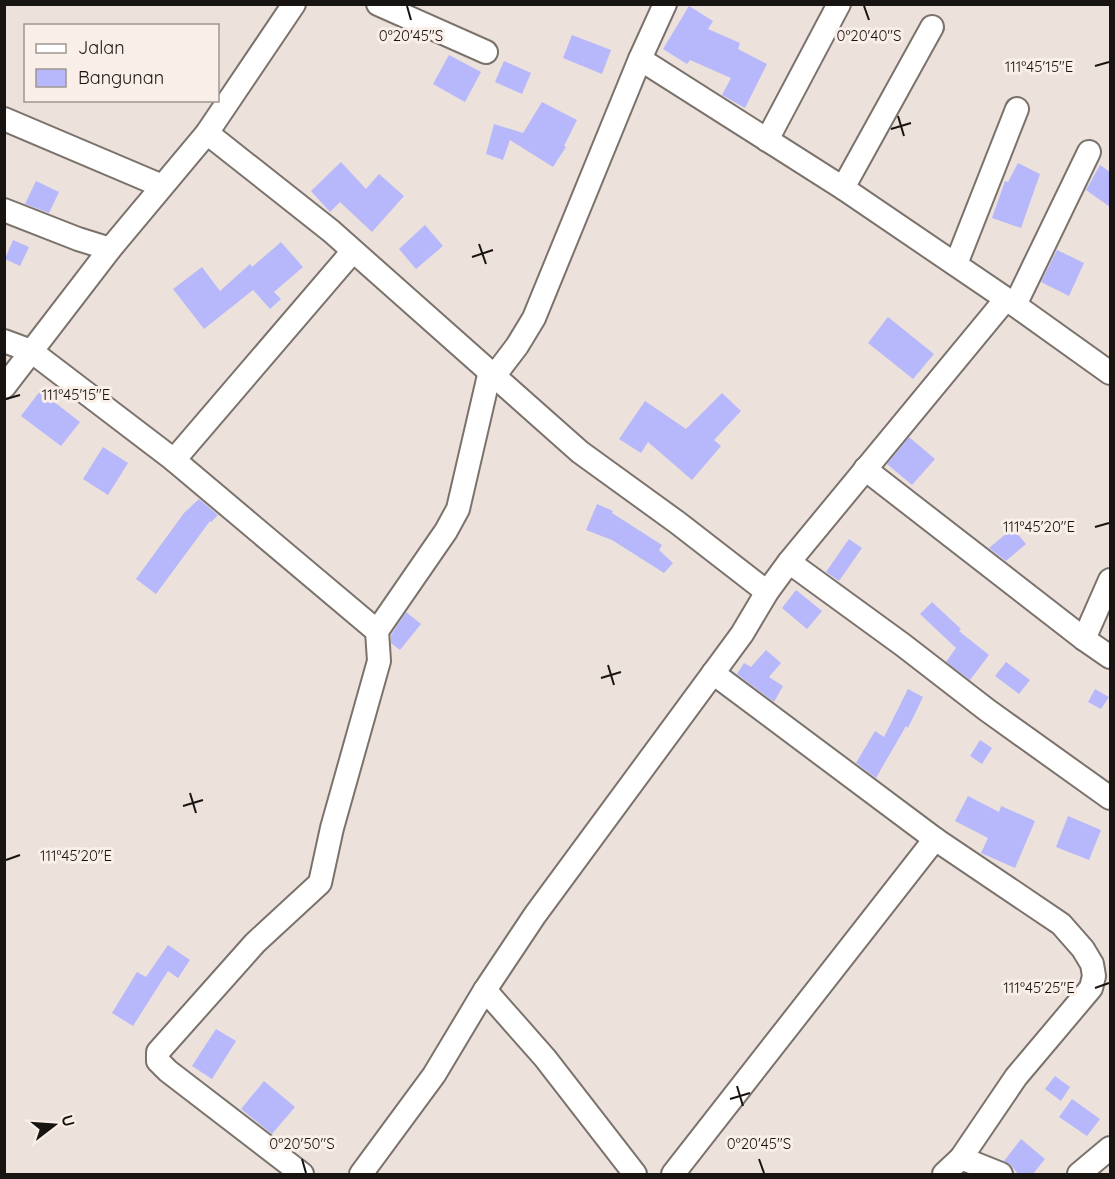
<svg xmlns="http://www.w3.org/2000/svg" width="1115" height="1179" viewBox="0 0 1115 1179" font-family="Quicksand,sans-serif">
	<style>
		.building { fill: #b7b8fb }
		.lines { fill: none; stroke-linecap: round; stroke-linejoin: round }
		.minor-casing { stroke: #7b726c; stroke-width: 26 }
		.minor { stroke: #fff; stroke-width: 22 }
		.ticks { fill: none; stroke: #181412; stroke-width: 2 }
		.ticks-label { font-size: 15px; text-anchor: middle; fill: #181412; stroke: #f9efe8; stroke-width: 6; stroke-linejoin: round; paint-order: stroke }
	</style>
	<rect width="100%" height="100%" fill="#ece1db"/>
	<g class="building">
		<path d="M689 6 713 21 708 29 740 43 738 49 767 64 745 108 722 95 731 78 690 60 687 64 663 49Z"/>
		<path d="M572 35 611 50 602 74 563 58Z"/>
		<path d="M449 55 481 72 465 102 433 84Z"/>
		<path d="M504 61 531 73 522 94 495 82Z"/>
		<path d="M542 102 577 120 564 146 566 147 553 167 510 140 503 160 486 154 494 124 523 133Z"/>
		<path d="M341 162 366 189 379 174 404 196 372 232 340 202 330 212 311 191Z"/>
		<path d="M1018 163 1040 174 1021 228 992 218 1005 181 1008 182Z"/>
		<path d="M1100 165 1110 172V207L1086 190Z"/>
		<path d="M36 181 59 192 49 213 25 204Z"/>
		<path d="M425 225 443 246 416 269 399 249Z"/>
		<path d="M13 240 29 247 20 266 5 259Z"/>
		<path d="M281 242 303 267 274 292 281 299 270 309 253 290 204 329 173 289 202 267 220 291 250 264 252 267Z"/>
		<path d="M1057 250 1084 263 1069 296 1041 282Z"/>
		<path d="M888 317 934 354 913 379 868 343Z"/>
		<path d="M40 391 80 422 61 446 21 416Z"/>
		<path d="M722 393 741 411 714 440 721 446 692 480 648 442 641 453 619 439 645 401 686 429Z"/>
		<path d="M909 437 935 459 912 485 887 464Z"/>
		<path d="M103 447 128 463 108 495 83 479Z"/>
		<path d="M199 499 218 515 211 522 210 521 156 594 136 579 184 513Z"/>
		<path d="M597 504 613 511 612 513 662 545 659 550 673 563 664 573 612 540 586 530Z"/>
		<path d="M1013 528 1026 544 1006 561 989 548Z"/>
		<path d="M849 539 862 548 839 581 826 572Z"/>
		<path d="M796 590 822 611 807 629 782 608Z"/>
		<path d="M932 602 961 629 959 631 989 655 970 680 946 662 956 648 920 614Z"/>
		<path d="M406 612 421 624 400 650 391 643V635Z"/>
		<path d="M766 650 781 663 769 677 783 686 774 702 737 674 744 663 751 667Z"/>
		<path d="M1006 662 1030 680 1019 694 995 676Z"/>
		<path d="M908 689 923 697 908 728 906 726 876 778 856 763 875 731 884 737Z"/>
		<path d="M1095 689 1109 697 1101 709 1088 702Z"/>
		<path d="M980 740 992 748 982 764 970 756Z"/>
		<path d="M968 796 999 812 1001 806 1035 821 1015 868 981 853 988 838 955 821Z"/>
		<path d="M1068 816 1101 830 1089 860 1056 847Z"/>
		<path d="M168 945 190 960 178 978 168 971 133 1026 112 1013 137 972 146 977Z"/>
		<path d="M216 1029 236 1041 212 1079 192 1066Z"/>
		<path d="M1055 1076 1070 1087 1061 1101 1045 1089Z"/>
		<path d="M264 1081 295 1107 272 1134 241 1109Z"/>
		<path d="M1072 1099 1100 1119 1087 1136 1059 1117Z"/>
		<path d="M1021 1139 1045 1159 1033 1174H1018L1011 1165 1004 1161Z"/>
	</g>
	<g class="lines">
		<defs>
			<g id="minor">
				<path d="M378 4 486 52"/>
				<path d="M640 59 843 188 1015 305 1110 373"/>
				<path d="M4 119 162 186"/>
				<path d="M207 133 331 231 580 452 678 523 767 592"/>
				<path d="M767 140 839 4"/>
				<path d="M843 188 932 27"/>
				<path d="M4 210 78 239 110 249"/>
				<path d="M956 264 1017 109"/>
				<path d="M1015 305 1089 152"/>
				<path d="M4 341 31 351 174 460"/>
				<path d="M495 375 517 346 534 318 640 59 665 4"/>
				<path d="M4 387 110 249 207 133 294 4"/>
				<path d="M865 469 1084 639 1110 657"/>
				<path d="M789 562 903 645 987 710 1110 798"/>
				<path d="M377 631 446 531 458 509 490 371"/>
				<path d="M1084 639 1110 580"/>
				<path d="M713 673 935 839 1061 924 1083 949 1092 964 1094 976 1091 988 1016 1077 961 1158 944 1174"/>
				<path d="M485 990 545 1058 635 1174"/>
				<path d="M961 1158 1001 1174"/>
				<path d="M302 1174 168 1071 158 1061V1052L255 943 320 883 332 828 379 661 377 631 174 460 353 251"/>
				<path d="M361 1174 434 1075 485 990 535 915 742 634 767 592 789 562 1006 299"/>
				<path d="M673 1174 935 839"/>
				<path d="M1079 1174 1110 1148"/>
			</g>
		</defs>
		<use href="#minor" class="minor-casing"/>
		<use href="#minor" class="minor"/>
	</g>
	<path class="ticks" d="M407 6 411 20M864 6 869 20M1095 66 1109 62M898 116 904 136M891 129 911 123M479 244 486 264M472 257 493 250M6 399 20 395M1095 527 1109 523M608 665 614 685M601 678 621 672M190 793 196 813M183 806 203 800M6 860 20 855M1095 988 1109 983M737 1086 743 1106M730 1099 750 1093M302 1159 306 1173M759 1159 764 1173"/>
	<g class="ticks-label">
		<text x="411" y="41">0°20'45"S</text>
		<text x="869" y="41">0°20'40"S</text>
		<text x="1039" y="72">111°45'15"E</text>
		<text x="76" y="400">111°45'15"E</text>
		<text x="1039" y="532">111°45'20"E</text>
		<text x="76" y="861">111°45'20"E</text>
		<text x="1039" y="993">111°45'25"E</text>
		<text x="302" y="1149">0°20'50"S</text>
		<text x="759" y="1149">0°20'45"S</text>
	</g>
	<rect width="1115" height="1179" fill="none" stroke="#181412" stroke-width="12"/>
	<rect x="24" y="24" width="195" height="78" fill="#f9efe8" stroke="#9f9792" stroke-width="1.5"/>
	<rect x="36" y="44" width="30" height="9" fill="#ffffff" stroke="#9f9792" stroke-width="1.5"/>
	<text x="78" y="54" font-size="18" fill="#181412">Jalan</text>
	<rect x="36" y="69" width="30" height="18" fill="#b7b8fb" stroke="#9f9792" stroke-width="1.5"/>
	<text x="78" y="84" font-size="18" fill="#181412">Bangunan</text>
	<g transform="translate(54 1125) rotate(73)" stroke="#f9efe8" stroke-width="4.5" paint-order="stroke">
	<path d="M0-4.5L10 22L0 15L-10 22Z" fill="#181412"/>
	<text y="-9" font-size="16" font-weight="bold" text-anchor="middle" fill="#181412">U</text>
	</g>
</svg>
